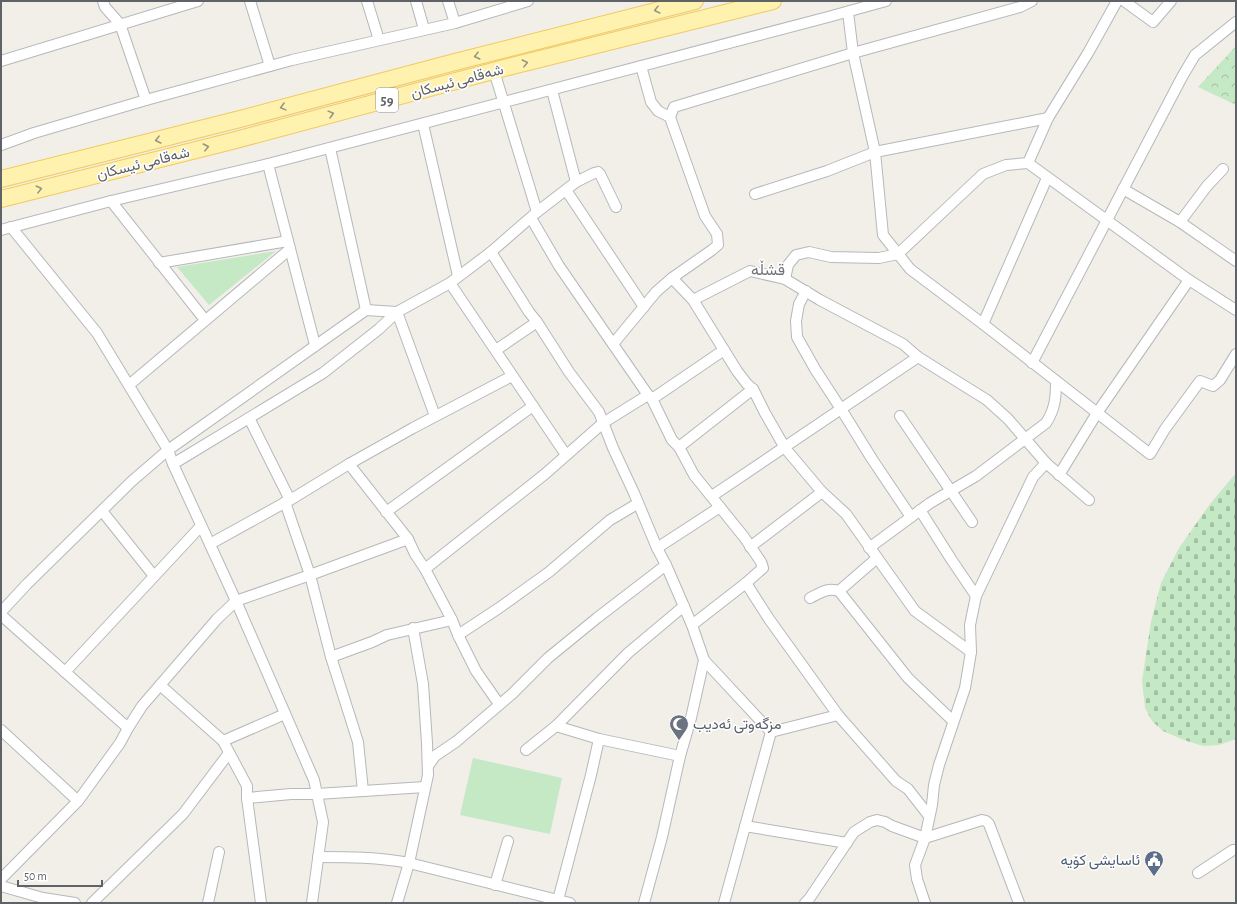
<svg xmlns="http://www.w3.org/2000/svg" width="1237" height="904" viewBox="0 0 1237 904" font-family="'Alegreya Sans',Vazirmatn,sans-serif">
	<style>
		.green { fill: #c5e8c5 }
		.cemetery { fill: url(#cemetery-stones) }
		.park { fill: url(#park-crowns) }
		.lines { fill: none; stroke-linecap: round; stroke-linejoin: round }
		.street-casing { stroke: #b5b8bc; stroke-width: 12 }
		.primary-casing { stroke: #f2c960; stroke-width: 18 }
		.street { stroke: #fff; stroke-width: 10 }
		.primary { stroke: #fff2af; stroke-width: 16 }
		.oneway { stroke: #979581 }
		.labels { text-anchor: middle; stroke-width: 3; stroke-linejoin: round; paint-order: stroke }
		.shield { fill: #fff; stroke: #8f9295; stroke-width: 1 }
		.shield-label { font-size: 14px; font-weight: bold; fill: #5f6368 }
		.street-label { font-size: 15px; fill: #5f6368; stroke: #fff }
		.worship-label { font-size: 15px; fill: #5b616d; stroke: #fff; text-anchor: start }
		.service-label { font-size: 15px; fill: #4e5e75; stroke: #fff; text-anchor: end }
		.neighbourhood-label { font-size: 16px; fill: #70757a; stroke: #fff }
	</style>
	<defs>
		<pattern id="cemetery-stones" width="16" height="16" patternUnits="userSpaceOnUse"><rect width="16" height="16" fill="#c5e8c5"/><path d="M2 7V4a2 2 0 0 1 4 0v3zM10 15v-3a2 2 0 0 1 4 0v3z" fill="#a3c0a4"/></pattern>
		<pattern id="park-crowns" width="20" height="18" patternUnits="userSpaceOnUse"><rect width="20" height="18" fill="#c5e8c5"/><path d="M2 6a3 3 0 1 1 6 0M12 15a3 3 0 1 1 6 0" fill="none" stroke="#a3c0a4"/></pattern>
	</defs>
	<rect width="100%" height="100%" fill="#f1efe8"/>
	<g class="green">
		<path d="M276 251 209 305 177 267Z"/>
		<path d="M473 758 562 778 550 834 460 815Z"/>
	</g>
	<path class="cemetery" d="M1236 473V739L1219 745 1203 746 1184 740 1163 731 1152 721 1145 708 1142 681 1151 622 1161 583 1179 548 1210 504Z"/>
	<path class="park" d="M1236 46V105L1198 87Z"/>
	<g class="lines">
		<defs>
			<g id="street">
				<path d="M103 1 105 7 120 24 146 100"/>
				<path d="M250 1 270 66"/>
				<path d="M367 1 379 40"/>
				<path d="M416 1 424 29"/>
				<path d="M448 1 455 23"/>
				<path d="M1124 1 1153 22 1171 1"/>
				<path d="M848 12 853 53 875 152 883 235 910 269 983 324 1150 454 1165 429 1200 381 1213 386 1220 380 1236 354"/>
				<path d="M1 61 198 1"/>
				<path d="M641 66 651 102 658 111 670 117"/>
				<path d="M494 71 537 212"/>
				<path d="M552 90 576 182"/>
				<path d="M423 124 458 276"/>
				<path d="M1 145 34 133 146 100 292 60 455 23 528 1"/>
				<path d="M330 148 366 310"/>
				<path d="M1028 163 1048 118 1088 53 1117 1"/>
				<path d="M268 164 315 345"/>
				<path d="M1123 189 1180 222 1236 261"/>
				<path d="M566 190 644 307"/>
				<path d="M755 194 827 171 875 152 1048 118"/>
				<path d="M111 201 205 320"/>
				<path d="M531 218 559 266 648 395 652 399 672 440 679 447 694 475 744 537 761 562 763 568 746 583 692 625"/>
				<path d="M1180 222 1207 186 1223 169"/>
				<path d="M11 227 97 333 168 450 173 464 236 601 314 780 323 822 312 903"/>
				<path d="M1 230 111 201 268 164 828 17 886 1"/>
				<path d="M491 252 529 312 537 322 569 372 599 412 613 448 634 493 657 548 666 565 692 625 704 660 691 718 680 756 662 837 644 903"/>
				<path d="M159 263 288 241"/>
				<path d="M672 278 693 300 737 371 747 384 753 389 765 413 785 448 822 492 846 514 915 611 971 652"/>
				<path d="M785 279 788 265 796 255 809 252 831 257 879 258 898 254 983 174 1006 165 1028 163 1189 280 1236 310"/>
				<path d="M450 283C489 340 527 398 566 455"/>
				<path d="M806 291 799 304 796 321 797 337 815 369 841 409 872 459 911 517"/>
				<path d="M693 300 750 271 785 279 820 300 903 344 918 357 987 400 1008 419 1046 463 1089 500"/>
				<path d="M983 324 1047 178"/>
				<path d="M613 344 656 292 672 278 712 250 718 245 717 234 705 216 672 123 670 117 674 107 853 53 1020 7 1032 1"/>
				<path d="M496 350 537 322"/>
				<path d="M1032 363 1182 77 1195 55 1236 22"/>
				<path d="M129 385 290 249"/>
				<path d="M652 399 724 350"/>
				<path d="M900 416 972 522"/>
				<path d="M249 418 290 500"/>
				<path d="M679 447 753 389"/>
				<path d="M173 464 323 373 379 329 397 312 450 283 491 252 537 212 576 182 594 173 598 172 600 174 616 207"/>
				<path d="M349 464 408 539 415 554 425 569 452 620 458 635 476 671 499 704"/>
				<path d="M1059 475 1097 413 1189 280"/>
				<path d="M712 496 918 357"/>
				<path d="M285 502 310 575 331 657 358 742 363 791"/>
				<path d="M920 510 951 559 976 596"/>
				<path d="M102 511 154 576"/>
				<path d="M386 512 533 406"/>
				<path d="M210 544 295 497 349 464 413 428 512 376"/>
				<path d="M750 547 822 492"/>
				<path d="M657 548 720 507"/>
				<path d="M869 548 930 503 976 476 1046 423C1055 409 1056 398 1056 381"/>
				<path d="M425 569 545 474 603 423 648 395"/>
				<path d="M746 583 769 619 838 715 896 781 908 789 929 816"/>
				<path d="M839 591 908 678 953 721"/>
				<path d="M810 598C820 593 828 587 839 591L877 558"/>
				<path d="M1 612 27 584 132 481 168 450 366 310 397 312 435 416"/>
				<path d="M1 615 128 728"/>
				<path d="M458 635 499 608 549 572 610 520 637 504"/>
				<path d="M331 657 372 642 387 635 452 620"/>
				<path d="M704 660 771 732"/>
				<path d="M65 672 201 526"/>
				<path d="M160 685 223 741 247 786V798L261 903"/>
				<path d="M556 726 599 739 680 756"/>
				<path d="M1 730 78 801"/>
				<path d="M223 741 285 714"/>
				<path d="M526 750 556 726 628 653 684 606"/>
				<path d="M428 766 435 756 457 741 512 694 548 658 597 618 666 565"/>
				<path d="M247 798 291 794H317L425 787"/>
				<path d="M745 826 847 843"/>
				<path d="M318 857C349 857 378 857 409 863L570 903"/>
				<path d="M1198 873 1233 850H1236"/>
				<path d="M1 879 78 801 120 743 128 728 142 706 217 619 236 601 310 575 408 539"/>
				<path d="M495 885 508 841"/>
				<path d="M1 886 43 898 75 903"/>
				<path d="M558 900 591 775 599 739"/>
				<path d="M92 903 183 814 229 753"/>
				<path d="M208 903 219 852"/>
				<path d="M397 903 409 863 428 775 427 743 423 684 413 628"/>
				<path d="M724 903 771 732 838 715"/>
				<path d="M805 903 809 899 854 832 870 822 877 820 885 822 892 826 925 838 982 820 986 821 989 824 1019 903"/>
				<path d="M925 903 917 879 915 865 925 838 932 805 934 785 939 765 965 688 971 652 970 625 976 596 1033 477 1046 463"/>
			</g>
			<g id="primary">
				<path d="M1 179 244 118 455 62 695 1"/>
				<path d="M1 199 232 141 512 66 773 1"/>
			</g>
		</defs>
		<use href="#street" class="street-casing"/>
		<use href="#primary" class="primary-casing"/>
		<use href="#street" class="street"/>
		<use href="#primary" class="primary"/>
	</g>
	<defs><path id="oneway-chevron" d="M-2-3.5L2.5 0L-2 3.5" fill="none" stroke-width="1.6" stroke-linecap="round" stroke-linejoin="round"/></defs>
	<g class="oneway">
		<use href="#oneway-chevron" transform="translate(657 10) rotate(166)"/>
		<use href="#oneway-chevron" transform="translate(477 56) rotate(166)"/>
		<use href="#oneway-chevron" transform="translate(525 63) rotate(-14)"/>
		<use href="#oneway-chevron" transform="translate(283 107) rotate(165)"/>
		<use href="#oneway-chevron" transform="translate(331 114) rotate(-15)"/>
		<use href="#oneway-chevron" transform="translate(158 140) rotate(166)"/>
		<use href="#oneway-chevron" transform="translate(206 147) rotate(-14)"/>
		<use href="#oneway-chevron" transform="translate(39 189) rotate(-14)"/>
	</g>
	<defs>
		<symbol id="mosque-pin" viewBox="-11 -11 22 30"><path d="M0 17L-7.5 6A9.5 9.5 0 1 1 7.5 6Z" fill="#6b7280" stroke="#fff"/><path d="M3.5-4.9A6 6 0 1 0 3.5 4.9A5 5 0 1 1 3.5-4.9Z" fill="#fff"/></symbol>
		<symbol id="civic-pin" viewBox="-11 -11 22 30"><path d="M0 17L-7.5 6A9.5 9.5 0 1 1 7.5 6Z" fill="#5c6f8a" stroke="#fff"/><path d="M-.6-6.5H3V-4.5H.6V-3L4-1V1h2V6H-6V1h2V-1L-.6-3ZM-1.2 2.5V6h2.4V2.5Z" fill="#fff"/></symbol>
	</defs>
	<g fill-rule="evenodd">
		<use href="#mosque-pin" x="668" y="713" width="22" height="30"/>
		<use href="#civic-pin" x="1143" y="849" width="22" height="30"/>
	</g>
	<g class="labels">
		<rect class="shield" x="376" y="88" width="22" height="24" rx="3"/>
		<g class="shield-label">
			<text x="387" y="105">59</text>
		</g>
		<g class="street-label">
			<text transform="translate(457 81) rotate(-15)" y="5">شەقامی ئیسکان</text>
			<text transform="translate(143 163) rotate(-14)" y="5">شەقامی ئیسکان</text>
		</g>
		<g class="worship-label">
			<text x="693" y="729">مزگەوتی ئەدیب</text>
		</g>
		<g class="service-label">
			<text x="1140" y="865">ئاسایشی کۆیە</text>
		</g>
		<g class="neighbourhood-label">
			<text x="768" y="275">قشڵه‌</text>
		</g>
	</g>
	<rect width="1237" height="904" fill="none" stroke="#5f6368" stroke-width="4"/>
	<path d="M18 880v6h84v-6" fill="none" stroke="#5f6368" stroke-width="2"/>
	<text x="24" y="880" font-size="12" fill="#5f6368" stroke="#ffffff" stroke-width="3" paint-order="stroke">50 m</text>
</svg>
